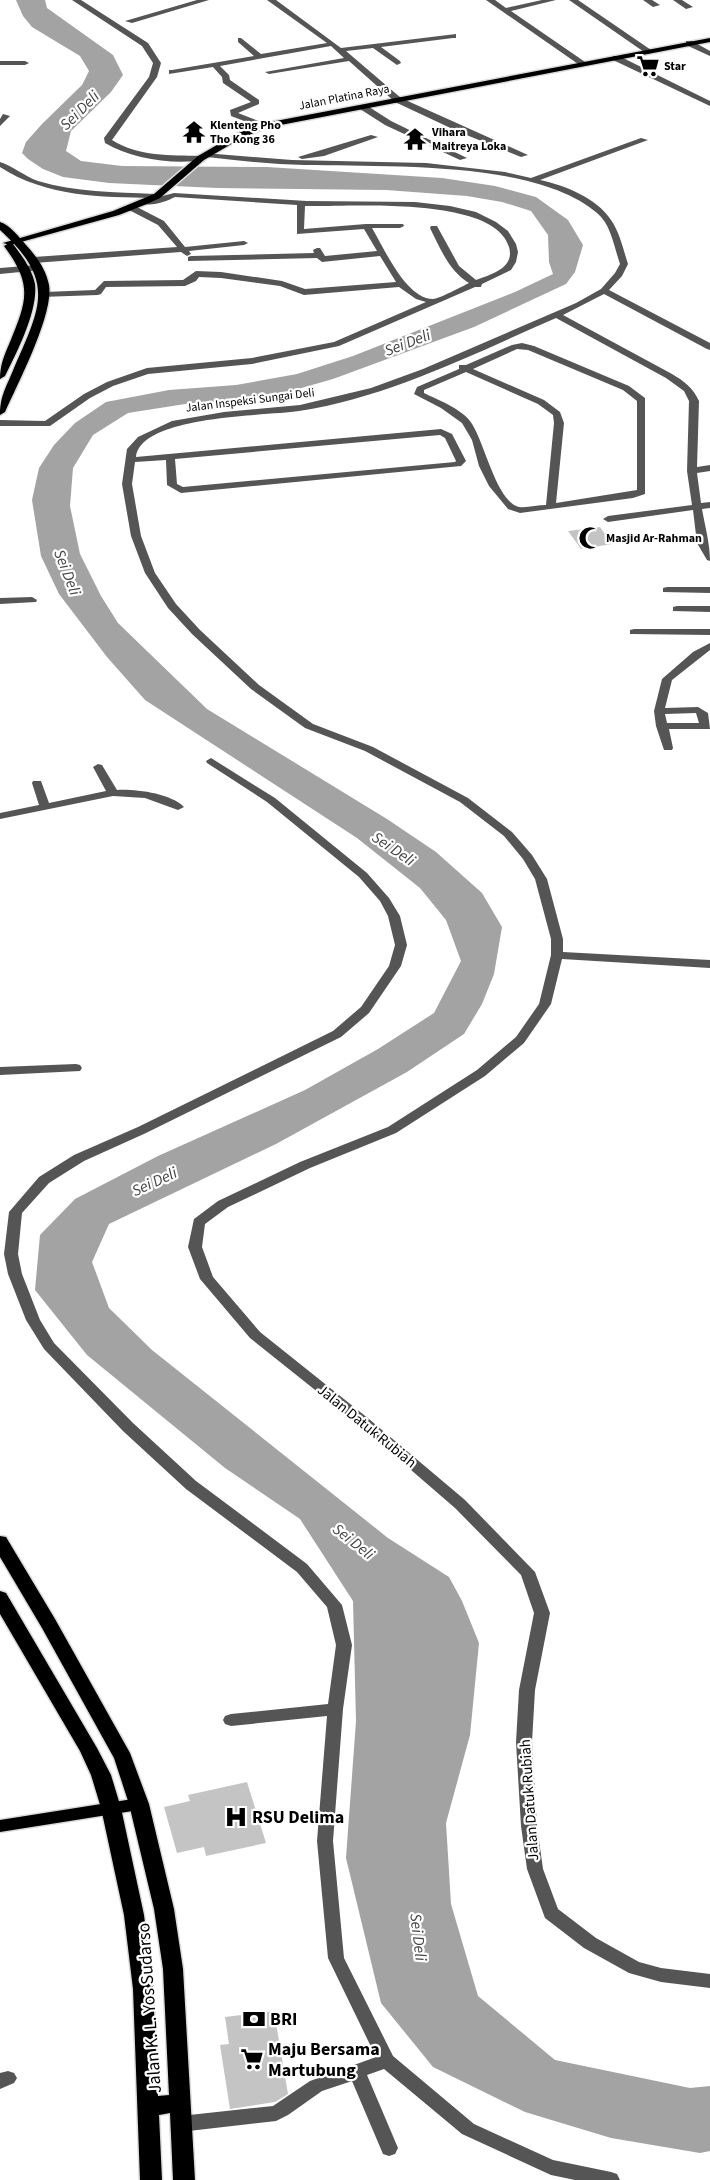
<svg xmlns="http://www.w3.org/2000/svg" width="710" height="2180" viewBox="0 0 710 2180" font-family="'Source Sans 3',sans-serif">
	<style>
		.water { fill: #a3a3a3 }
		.building { fill: #c4c4c4 }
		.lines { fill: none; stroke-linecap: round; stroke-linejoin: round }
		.major-casing { stroke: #dbdbdb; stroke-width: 3 }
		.highway-casing { stroke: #dbdbdb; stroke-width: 3 }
		.minor { fill: #555; fill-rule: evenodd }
		.major { fill: #000; fill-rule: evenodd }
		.highway { fill: #000; fill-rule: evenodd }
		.labels { text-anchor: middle; stroke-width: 4.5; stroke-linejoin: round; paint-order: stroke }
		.far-poi-label { font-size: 12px; font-weight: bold; fill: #000; stroke: #fff; text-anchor: start }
		.far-street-label { font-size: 12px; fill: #000; stroke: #fff }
		.street-label { font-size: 15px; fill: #000; stroke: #fff }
		.water-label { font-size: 16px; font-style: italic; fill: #444; stroke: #fff }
		.near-poi-label { font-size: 18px; font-weight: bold; fill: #000; stroke: #fff; text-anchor: start }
		.near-street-label { font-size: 18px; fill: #000; stroke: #fff }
	</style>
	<rect width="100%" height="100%" fill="#fff"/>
	<path class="water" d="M16 0H45L47 8 113 55 123 75 111 92 71 131 66 151 81 161 122 166 267 167 442 178 495 186 536 197 568 220 583 245 575 272 566 284 474 327 333 379 270 397 185 404 128 413 93 435 73 468 70 506 80 554 101 596 118 623 207 709 387 819 436 852 482 893 502 927 494 974 482 1004 464 1034 407 1072 276 1144 109 1224 92 1262 109 1308 152 1350 388 1538 449 1577 462 1601 479 1643 470 1735 446 1823 451 1904 478 1996 555 2060 690 2088 710 2086V2151L700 2153 611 2138 525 2112 433 2067 381 2003 346 1858 356 1721 353 1601 300 1519 225 1468 87 1355 35 1290 40 1235 75 1199 158 1156 305 1090 378 1049 434 1013 461 961 446 920 420 888 357 838 145 700 107 657 59 594 41 556 32 500 39 468 54 445 75 423 106 402 169 390 236 385 297 374 353 356 515 292 553 274 549 262 548 235 531 211 502 202 467 196 386 190 217 188 109 183 63 177 43 169 28 159 22 153 26 142 42 124 82 85 89 71 80 56 32 27 23 16Z"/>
	<g class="building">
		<path d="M600 527 612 544 581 549 568 531Z"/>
		<path d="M247 1782 266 1843 206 1856 204 1847 177 1853 164 1807 190 1801 188 1795Z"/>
		<path d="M274 2011 288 2094 275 2102 230 2109 220 2045 229 2044 225 2017Z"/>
	</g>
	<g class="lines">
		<defs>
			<g id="major">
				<path d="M710 38V42L265 128 240 139 204 160 160 198 147 204 119 215 10 245 3 243 113 211 154 194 198 156 234 135 260 124Z"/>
				<path d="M139 1798 145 1800 147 1804 145 1808 139 1810 0 1832V1820Z"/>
			</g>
			<g id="highway">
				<path d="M0 222C10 225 19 237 26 245 36 256 46 269 49 285 54 314 18 383 5 412L0 415C0 395 7 386 14 368 41 306 56 281 0 230Z"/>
				<path d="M9 243 13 244C22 256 32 269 35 284 38 311 17 352 5 376L0 379C0 365 4 356 10 342 27 300 33 285 4 246Z"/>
				<path d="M0 1536 6 1537 55 1619 130 1753 149 1804 174 1909 183 1969 195 2180H173L170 2113 159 2115 162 2180H140L133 1989 124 1915 101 1808 91 1775 80 1751 0 1614V1591L6 1593 97 1748 111 1775 121 1808 144 1915 153 1989 158 2096 169 2095 163 1969 154 1909 129 1804 114 1758 42 1628 0 1557Z"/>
			</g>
		</defs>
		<use href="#major" class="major-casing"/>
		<use href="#highway" class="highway-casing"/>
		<g class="minor">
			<path d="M72 0H81L148 43 161 63 157 77 112 140C139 157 170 155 201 156L205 158 204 160C174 165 131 159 105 143L104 138 149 77 153 63 142 46Z"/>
			<path d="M197 0H209L132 23 125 21Z"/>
			<path d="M267 0H276L341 48 456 34V38H453L381 47 400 61 401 63 397 65 373 48 346 51 401 98 528 155 521 157 459 132 395 102 349 61 269 74 265 72 344 58 331 46 220 66 229 75 230 80 259 100V104L238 113 266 124 267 126 263 128 231 116 230 110 251 102 223 83 222 77 213 67 169 74V70H172L254 56 238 42V38H241L261 54 327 43Z"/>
			<path d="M486 0H495L506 8 542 0H556L511 11 588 64 581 66Z"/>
			<path d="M569 0H578L654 52 647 54Z"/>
			<path d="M643 0H652L660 5 653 7Z"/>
			<path d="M673 0H682L693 7 686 9Z"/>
			<path d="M686 41H692L710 51V56L686 45Z"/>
			<path d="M613 56H619L710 101V106L613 60Z"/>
			<path d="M0 61H25L29 63 25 65H0Z"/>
			<path d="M360 105H366L391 121 467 158 460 160 385 125 360 109Z"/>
			<path d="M3 114 10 116 0 126V119Z"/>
			<path d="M371 135 378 137 324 156 302 159 298 157Z"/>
			<path d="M641 138 648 140 540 180C564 185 597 198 611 220 620 233 623 249 628 264L622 276 609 290 710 343V350L707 349 604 294 563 315 672 374C684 381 693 388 699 401L697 467 710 465V471L697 473 701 503 710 502V508L702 509C705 526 710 544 710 561L707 560 697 543 693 510 608 522 603 519 608 516 692 505 687 471 689 401 684 391 666 378 556 318C473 354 389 397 299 411 266 416 141 415 136 457L441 429 452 434 466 461 461 466 181 493 167 485 166 460 135 462 132 484 141 536 155 573 176 604 200 630 259 685 313 724 373 747 468 798 512 832 532 855 547 879 563 939V952L710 960V968L562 959 551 1004 524 1043 485 1076 396 1133 310 1168 228 1207 205 1224 202 1247 213 1277 260 1332 369 1419 465 1500 535 1572 550 1613 535 1690 532 1742 537 1826 543 1869 558 1909 596 1938 639 1962 661 1968 710 1974V1988L661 1982 629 1973 584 1948 545 1918 527 1869 521 1826 516 1742 519 1690 534 1613 521 1575 455 1508 359 1425 250 1338 200 1279 188 1247 194 1219 218 1201 300 1162 388 1127 477 1070 516 1037 539 1004 551 955V939L535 879 523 859 504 836 460 802 365 751 305 728 251 689 192 634 168 608 145 573 131 536 122 484 127 449 138 437 172 421 224 412 300 405 371 388 423 369 576 303 601 289 615 273 620 264C614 247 611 224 597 213 536 160 384 167 305 165 272 164 240 161 207 157H204V153L292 160 426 163 505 172 531 178ZM440 435 445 438 456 461 455 462 183 487 177 484 175 459Z"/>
			<path d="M0 162C13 166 24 176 38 181 75 192 115 192 154 194L158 196 154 198C101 197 46 197 0 167Z"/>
			<path d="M174 193 307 201 415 202 450 206 476 212 496 222 508 231 516 244 518 252 516 262 511 270 482 284 481 287H475L339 346 252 364 148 374 113 386 90 398 50 426H0V420L45 421 84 394 107 382 147 368 252 358 334 342 426 302 416 299 399 287 304 295 280 286 221 278 199 277 196 281 185 286 106 287 101 294 98 295 41 297 40 295 44 292 95 290 104 281 183 280 196 271 221 272 282 281 305 289 396 282 380 256 322 262 317 258 188 261V257L191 256 314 253 313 250 317 248H320L325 256 377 251 364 229 297 234V205L175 197C165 202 149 208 140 202ZM305 206C348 207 494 195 509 247 515 268 492 274 476 280L459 266 437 226H431L430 228C440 248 449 271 469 283 461 287 441 298 433 299 406 299 384 248 372 228H400L404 226 403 224H366L304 229Z"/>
			<path d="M129 206H135L164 221 185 247 244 241 248 243 244 245 189 251 191 254 187 256 181 252 34 263 30 260 34 257 177 247 158 225 129 210Z"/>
			<path d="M38 265 41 266V270L0 274V268Z"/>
			<path d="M522 343 534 346 629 386 645 398V494L633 498 520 513 508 509 489 486 479 466 472 440 462 423 441 408 414 394 417 387 459 369V365H466L512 345ZM517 349 528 350 623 390 637 401V490L556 503 564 423 560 412 544 400 473 369ZM466 372 538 404 553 415 554 423 546 505C538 505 527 508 519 507 496 502 484 439 470 421 460 408 438 400 424 393V390Z"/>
			<path d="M667 587H710V593L663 592V588Z"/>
			<path d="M32 597 37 600 36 602 0 604V598Z"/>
			<path d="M677 606H710V612L673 611V607Z"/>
			<path d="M634 629H710V635L630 634V630Z"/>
			<path d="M710 643V650L672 680 665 708 698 707 708 713 710 729H669L673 748 672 750H664L656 726 654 711 662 679 693 652ZM696 713 699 723H667L665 714Z"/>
			<path d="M211 758 275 798 367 873 389 898 400 916 407 945 401 966 369 1013 341 1037 146 1133 84 1161 49 1183 22 1213 18 1254 22 1274 40 1320 54 1343 133 1423 196 1481 307 1564 342 1605 352 1645 343 1709 333 1841 344 1958 393 2056 474 2124 553 2160 611 2172 617 2174 620 2180H575L551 2175 462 2134 384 2069 367 2075 398 2148 395 2154 389 2156 383 2154 352 2081 322 2091 288 2115 276 2121 180 2132 174 2129 171 2124 174 2119 180 2116 273 2106 310 2081 376 2057 328 1958 317 1841 327 1716 231 1726 225 1724 223 1720 225 1716 231 1714 328 1704 336 1645 327 1607 297 1572 186 1489 123 1431 44 1349 26 1320 8 1274 4 1254 9 1212 39 1177 74 1155 138 1127 333 1031 361 1007 389 966 395 945 388 916 380 901 359 877 267 802 207 763 206 761Z"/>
			<path d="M98 764 102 765 117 790C135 789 170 793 184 807L178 810 145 798 113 796 0 819V813L39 805 32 783 33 781H41L49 803 106 791 93 767Z"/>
			<path d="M76 1064 80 1065 82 1068 80 1071 0 1075V1067Z"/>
			<path d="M8 2071 14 2073 17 2078 14 2083 0 2089V2073Z"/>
		</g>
		<use href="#major" class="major"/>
		<use href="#highway" class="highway"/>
	</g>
	<defs>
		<symbol id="supermarket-bare" viewBox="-9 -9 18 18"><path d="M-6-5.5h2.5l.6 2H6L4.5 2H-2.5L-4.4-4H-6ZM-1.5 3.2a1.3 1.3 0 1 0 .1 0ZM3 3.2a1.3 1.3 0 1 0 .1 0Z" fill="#000" stroke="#fff" stroke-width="2.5" paint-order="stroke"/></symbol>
		<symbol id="temple-bare" viewBox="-9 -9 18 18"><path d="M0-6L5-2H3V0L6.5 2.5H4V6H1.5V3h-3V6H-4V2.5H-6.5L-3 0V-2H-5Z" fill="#000" stroke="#fff" stroke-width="2.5" paint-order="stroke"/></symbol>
		<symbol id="mosque-bare" viewBox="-9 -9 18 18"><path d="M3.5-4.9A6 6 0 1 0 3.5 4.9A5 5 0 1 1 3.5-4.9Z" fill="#000" stroke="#fff" stroke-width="2.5" paint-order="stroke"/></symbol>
		<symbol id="hospital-bare" viewBox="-9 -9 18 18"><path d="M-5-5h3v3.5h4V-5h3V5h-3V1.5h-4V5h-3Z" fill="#000" stroke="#fff" stroke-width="2.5" paint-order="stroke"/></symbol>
		<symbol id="bank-bare" viewBox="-9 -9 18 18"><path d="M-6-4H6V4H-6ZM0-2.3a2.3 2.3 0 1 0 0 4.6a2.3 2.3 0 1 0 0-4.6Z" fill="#000" stroke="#fff" stroke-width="2.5" paint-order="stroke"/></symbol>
	</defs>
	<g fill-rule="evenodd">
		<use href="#supermarket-bare" x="632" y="50" width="32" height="32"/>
		<use href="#temple-bare" x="178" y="116" width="32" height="32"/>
		<use href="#temple-bare" x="399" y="123" width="32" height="32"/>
		<use href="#mosque-bare" x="574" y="522" width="32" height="32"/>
		<use href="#hospital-bare" x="220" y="1801" width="32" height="32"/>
		<use href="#bank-bare" x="238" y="2003" width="32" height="32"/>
		<use href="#supermarket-bare" x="236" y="2043" width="32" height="32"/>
	</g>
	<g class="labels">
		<g class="far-poi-label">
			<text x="664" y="70">Star</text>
			<text x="210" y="129">Klenteng Pho<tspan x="210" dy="14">Tho Kong 36</tspan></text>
			<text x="432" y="136">Vihara<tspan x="432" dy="14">Maitreya Loka</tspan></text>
			<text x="606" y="542">Masjid Ar-Rahman</text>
		</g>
		<g class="far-street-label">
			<text transform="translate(344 97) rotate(-11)" y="4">Jalan Platina Raya</text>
			<text transform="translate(250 400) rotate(-7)" y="4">Jalan Inspeksi Sungai Deli</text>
		</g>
		<g class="street-label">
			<text transform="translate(367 1426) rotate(39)" y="5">Jalan Datuk Rubiah</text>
			<text transform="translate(529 1800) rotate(-94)" y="5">Jalan Datuk Rubiah</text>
		</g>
		<g class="water-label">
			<text transform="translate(79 110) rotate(-45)" y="6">Sei Deli</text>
			<text transform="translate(407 342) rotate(-21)" y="6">Sei Deli</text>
			<text transform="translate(68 572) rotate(69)" y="6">Sei Deli</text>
			<text transform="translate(394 848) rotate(34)" y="6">Sei Deli</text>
			<text transform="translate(154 1181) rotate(-25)" y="6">Sei Deli</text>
			<text transform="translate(354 1541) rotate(38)" y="6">Sei Deli</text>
			<text transform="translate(419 1937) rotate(83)" y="6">Sei Deli</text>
		</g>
		<g class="near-poi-label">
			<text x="252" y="1823">RSU Delima</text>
			<text x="270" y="2025">BRI</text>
			<text x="268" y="2055">Maju Bersama<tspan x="268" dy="21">Martubung</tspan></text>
		</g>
		<g class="near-street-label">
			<text transform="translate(149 2008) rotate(-94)" y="6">Jalan K. L. Yos Sudarso</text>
		</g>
	</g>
</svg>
